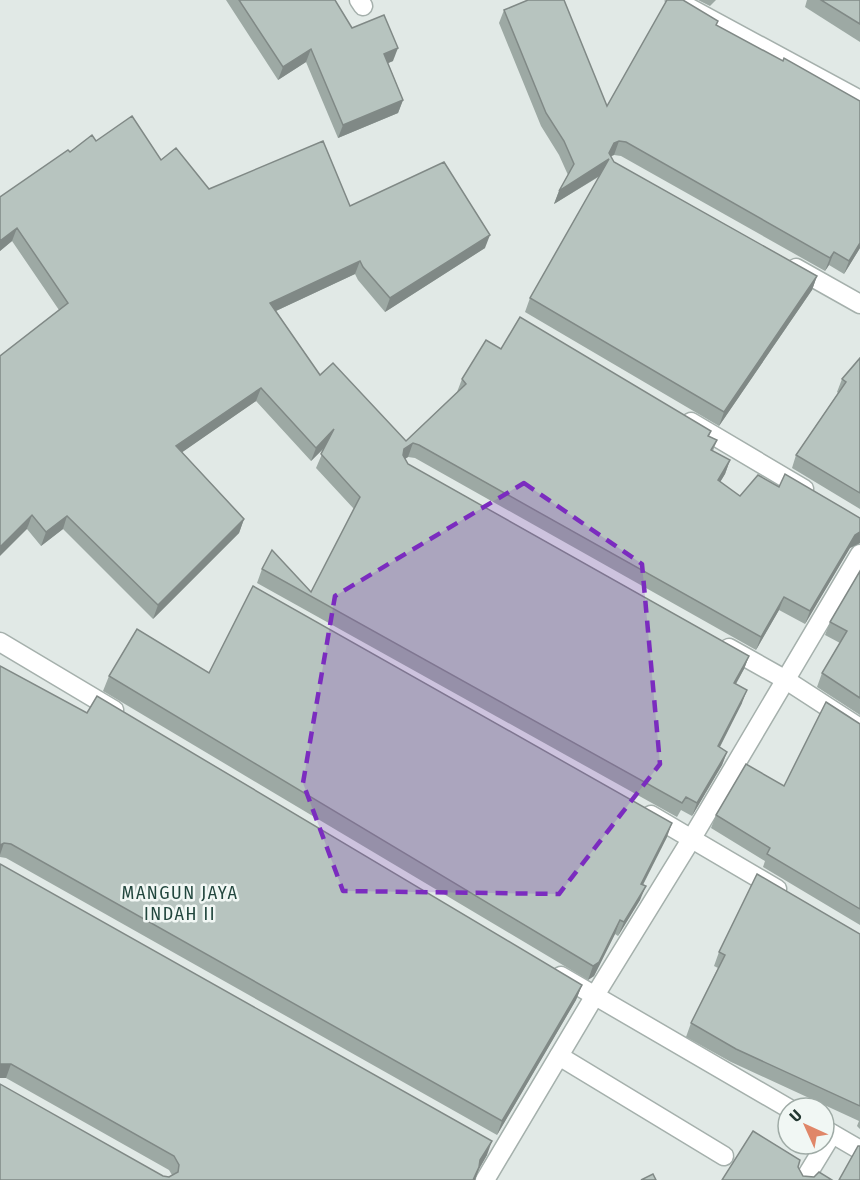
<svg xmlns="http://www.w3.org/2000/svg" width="860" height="1180" viewBox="0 0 860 1180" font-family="'Fira Sans Condensed',sans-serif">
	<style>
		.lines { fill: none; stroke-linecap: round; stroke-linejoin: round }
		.lane-casing { stroke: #a5b0ac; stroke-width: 21 }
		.street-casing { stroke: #a5b0ac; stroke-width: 21 }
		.lane { stroke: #fff; stroke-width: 18 }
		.street { stroke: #fff; stroke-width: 18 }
		.wall { fill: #9da9a4 }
		.shaded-wall { fill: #808986 }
		.building { fill: #b7c4bf; stroke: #808986; stroke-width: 1.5 }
		.marked { fill: #7b2cbf; fill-opacity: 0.2; stroke: #7b2cbf; stroke-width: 4.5; stroke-dasharray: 12 8; stroke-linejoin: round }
		.labels { text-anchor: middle; stroke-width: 5; stroke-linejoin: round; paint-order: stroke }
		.neighbourhood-label { font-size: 18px; letter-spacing: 1.5px; fill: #22473e; stroke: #f1f7f4 }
	</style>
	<rect width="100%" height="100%" fill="#e1e9e6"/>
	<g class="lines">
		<defs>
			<path id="lane" d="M559 1056 724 1156"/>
			<g id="street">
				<path d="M359 0 363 6"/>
				<path d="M675 0 860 100"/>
				<path d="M796 268 860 304"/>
				<path d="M691 422 804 489"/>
				<path d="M0 642 114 710"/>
				<path d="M729 648 786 680 860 728"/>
				<path d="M651 815 777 889"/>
				<path d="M561 976 788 1108"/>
				<path d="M824 1129 860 1150"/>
				<path d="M485 1180 594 997 692 838 860 554"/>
				<path d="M804 1180 832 1134"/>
			</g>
		</defs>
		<use href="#lane" class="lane-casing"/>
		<use href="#street" class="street-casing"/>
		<use href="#lane" class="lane"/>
		<use href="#street" class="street"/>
	</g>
	<g class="wall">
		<path d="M226 0H335L352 28 393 61 388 63 403 100 398 113 338 138 306 62 278 80Z"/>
		<path d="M698 0H716L710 6Z"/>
		<path d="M807 0H860V42L805 7Z"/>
		<path d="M504 10 607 106 716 25 860 248 844 274 829 265 825 271 621 156 614 155 611 156 614 162 817 276 812 290 719 426 525 312 530 298 600 176 554 204 559 191 568 175 559 155 541 126 499 23Z"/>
		<path d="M96 141 161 160 209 189 350 206 485 248 385 312 358 280 355 274 276 311 320 375 406 441 457 392 462 379 501 349 711 431 709 436 717 440 713 451 730 460 725 474 720 482 740 496 779 487 860 518V543L850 548 805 624 779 610 756 650 415 458 408 457 405 459 408 464 749 656 744 669 736 684 742 703 720 747 727 752 722 765 692 816 681 810 677 817 257 583 262 569 311 592 354 509 316 468 325 447 311 461 256 401 182 452 244 519 239 533 153 619 63 529 41 546 27 529 59 310 12 241 0 251V197L70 152Z"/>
		<path d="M860 358V509L792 468 796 455 838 393 837 392 842 379Z"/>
		<path d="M860 571V715L817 687 822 673 840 643 825 635 830 622Z"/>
		<path d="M0 666 582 985 576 1000 497 1135 6 858 0 857Z"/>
		<path d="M209 673 667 837 643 885 640 900 618 936 615 934 594 976 588 980 103 691 109 676Z"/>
		<path d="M860 724V925L763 867 765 861 711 828 716 815 784 786Z"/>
		<path d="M0 864 487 1155 479 1169 475 1180H0L163 1176 169 1177 172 1175 169 1170 6 1078H0Z"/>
		<path d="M860 934V1129L857 1126 859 1121 731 1062 686 1037 691 1023 718 968 714 966 719 952Z"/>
	</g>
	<g class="shaded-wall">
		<path d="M398 48 393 61 379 67 384 54Z"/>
		<path d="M311 49 306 62 278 80 283 67Z"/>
		<path d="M403 100 398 113 338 138 343 125Z"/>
		<path d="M619 141 614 155 609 157V159L604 173 554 204 559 191 609 153 614 143Z"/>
		<path d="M17 228 12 241 0 251V241Z"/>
		<path d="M490 235 485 248 385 312 390 298Z"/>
		<path d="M860 243V248L844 274 849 261Z"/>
		<path d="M834 252 829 265 825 271 830 258Z"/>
		<path d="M360 261 355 274 265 316 270 303Z"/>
		<path d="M817 276 812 290 719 426 724 412Z"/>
		<path d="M261 388 256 401 171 460 176 446Z"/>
		<path d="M334 429 329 443 311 461 316 448Z"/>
		<path d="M413 443 408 457 400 462 404 449Z"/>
		<path d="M730 460 725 474 713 494 718 480Z"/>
		<path d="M32 515 27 529 0 556V547Z"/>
		<path d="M67 516 63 529 41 546 46 532Z"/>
		<path d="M244 519 239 533 153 619 158 605Z"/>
		<path d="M860 532V543L850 548 805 624 810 611 855 535Z"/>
		<path d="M784 597 779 610 756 650 761 637Z"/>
		<path d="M749 656 744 669 729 696 734 683Z"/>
		<path d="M747 690 742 703 713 760 718 746Z"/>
		<path d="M727 752 722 765 692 816 697 803Z"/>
		<path d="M672 823 667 837 636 898 641 884Z"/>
		<path d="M4 843 0 855V845Z"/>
		<path d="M646 886 640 900 618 936 624 922Z"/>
		<path d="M620 920 615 934 594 976 588 980 593 966Z"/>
		<path d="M582 985 576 1000 497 1135 502 1121Z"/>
		<path d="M0 1064H11L6 1078H0Z"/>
		<path d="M492 1141 487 1155 479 1169 475 1180H473L480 1160Z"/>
	</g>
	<g class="building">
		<path d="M239 0H335L352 28 384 15 398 48 384 54 403 100 343 125 311 49 283 67Z"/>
		<path d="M528 0H564L607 106 667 0H683L718 21 716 25 783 61 784 58 860 101V243L849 261 834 252 830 258 626 142 619 141 614 143 609 153 614 162 817 276 724 412 530 298 609 159 559 191 574 164 564 141 546 113 504 10Z"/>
		<path d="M821 0H860V24Z"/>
		<path d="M132 116 161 160 176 148 209 189 323 141 350 206 444 162 490 235 390 298 363 267 360 261 270 303 320 375 333 363 406 441 466 384 462 379 486 340 501 349 520 317 711 431 708 436 717 440 711 450 730 460 718 480 740 496 758 475 779 487 785 474 860 518V532L855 535 810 611 784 597 761 637 419 445 413 443 404 449 403 455 408 464 749 656 734 683 747 690 718 746 727 752 697 803 686 797 682 803 262 569 272 550 311 592 360 497 321 454 334 429 316 448 261 388 176 446 244 519 158 605 67 516 46 532 32 515 0 547V356L68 303 17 228 0 241V197L68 150 70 152 92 135 96 141Z"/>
		<path d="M860 358V493L796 455 846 382 842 379Z"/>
		<path d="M860 571V698L822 673 847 631 830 622Z"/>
		<path d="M253 586 672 823 641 884 646 886 624 922 620 920 599 962 593 966 109 676 137 629 209 673Z"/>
		<path d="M0 666 87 713 97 696 582 985 502 1121 11 844 4 843 0 845Z"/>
		<path d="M826 702 860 724V909L767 854 770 848 716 815 746 764 784 786Z"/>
		<path d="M0 864 492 1141 480 1160 479 1167 473 1180H0V1084L163 1176 169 1177 178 1172 179 1165 174 1156 11 1064H0Z"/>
		<path d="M757 874 860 934V1106L736 1049 691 1023 725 955 719 952Z"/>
		<path d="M753 1131 800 1160 798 1167 803 1176 814 1177 819 1172 832 1180H722Z"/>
		<path d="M858 1146H860V1180H839Z"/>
		<path d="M653 1174 656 1180H641Z"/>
	</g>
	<path class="marked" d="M524 483 642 564 660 764 559 894 343 891 303 783 335 596Z"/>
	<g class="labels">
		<g class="neighbourhood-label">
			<text x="180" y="899">MANGUN JAYA<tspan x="180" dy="21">INDAH II</tspan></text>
		</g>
	</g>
	<g transform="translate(806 1126) rotate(315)"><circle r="28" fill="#f1f7f4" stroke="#9faba6" stroke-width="1.5"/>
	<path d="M0-4.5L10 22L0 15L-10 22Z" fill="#e08668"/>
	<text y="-9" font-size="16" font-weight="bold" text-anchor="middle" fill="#243832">U</text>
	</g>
</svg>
